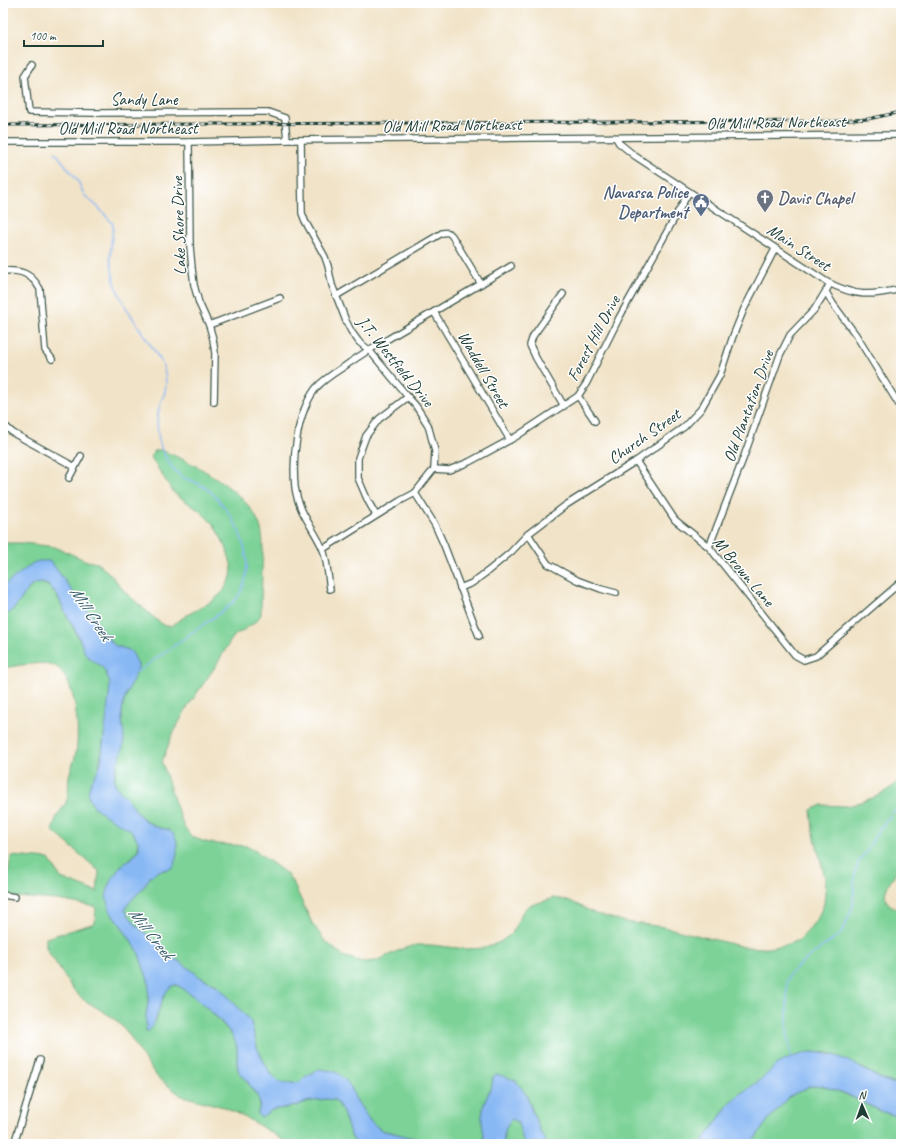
<svg xmlns="http://www.w3.org/2000/svg" width="904" height="1147" viewBox="0 0 904 1147" font-family="Caveat,sans-serif">
	<style>
		.green { fill: #7cd297; stroke: #4e8866 }
		.water { fill: #88b8f4; stroke: #547a94 }
		.lines { fill: none; stroke-linecap: round; stroke-linejoin: round }
		.stream { stroke: #88b8f4; stroke-width: 1.5 }
		.street-casing { stroke: #3e564a; stroke-width: 8 }
		.street { stroke: #fff; stroke-width: 5.5 }
		.rail-casing { stroke: #1f3d34; stroke-width: 3 }
		.rail { stroke: #fff; stroke-width: 1.5; stroke-dasharray: 4.5; stroke-linecap: butt }
		.labels { text-anchor: middle; stroke-width: 3; stroke-linejoin: round; paint-order: stroke }
		.street-label { font-size: 17px; fill: #1f3d34; stroke: #fff }
		.service-label { font-size: 17px; font-weight: bold; fill: #4e5e75; stroke: #fff; text-anchor: end }
		.worship-label { font-size: 17px; font-weight: bold; fill: #5b616d; stroke: #fff; text-anchor: start }
		.water-label { font-size: 18px; font-style: italic; fill: #3e626e; stroke: #fff }
	</style>
	<rect width="100%" height="100%" fill="#fff"/>
	<filter id="ink" filterUnits="userSpaceOnUse"><feTurbulence type="fractalNoise" baseFrequency=".025" numOctaves="2"/><feDisplacementMap in="SourceGraphic" scale="8" xChannelSelector="R" yChannelSelector="G"/><feConvolveMatrix kernelMatrix="1 2 1 2 8 2 1 2 1" color-interpolation-filters="sRGB"/></filter>
	<filter id="wash" filterUnits="userSpaceOnUse"><feTurbulence type="fractalNoise" baseFrequency=".012" numOctaves="4" result="noise"/><feDisplacementMap in="SourceGraphic" scale="16" xChannelSelector="R" yChannelSelector="G"/><feGaussianBlur stdDeviation="0.9" result="paint"/><feColorMatrix in="noise" values="0 0 0 0 0 0 0 0 0 0 0 0 0 0 0 0 0 1.4 0 .05"/><feComposite in="paint" operator="in"/></filter>
	<g filter="url(#wash)">
		<rect width="100%" height="100%" fill="#f1e3c7"/>
		<g class="green">
			<path d="M160 450C192 461 252 493 261 529 264 542 263 555 262 569 262 584 261 599 261 615L254 623 241 632 236 634 231 640 215 667 186 709 171 738 162 762 173 797 184 827 192 837 205 842 218 844 247 846 252 848 288 875 294 885 312 923 325 941 343 956 363 962 376 961 402 949 416 945H431L466 949 485 948 500 942 510 935 513 931 523 911 528 906 554 898 570 901 596 914 626 922 664 927 744 947 767 948 786 945 799 940 805 934 817 919 824 904 826 882 813 830 811 810 822 805 845 806 852 805 875 797 894 786 901 778V862L886 890C883 901 890 907 901 910V1084L885 1081 864 1069 830 1053 810 1052 777 1064 763 1078 748 1089 741 1093 729 1104 701 1144H547L540 1131 527 1096 493 1077C493 1087 487 1095 484 1104 483 1108 483 1112 482 1116 481 1125 486 1135 483 1144H449L442 1142H430L381 1130 370 1121 355 1098 351 1087 306 1076 300 1082 294 1083H284L278 1081 270 1073 263 1060 257 1047 251 1022 218 986 200 977 186 966 166 953 153 939 138 927 129 916 125 910 128 904 141 890 151 876 159 871 173 868 177 848V844L174 835 169 830 156 827 141 817 127 798 119 792 115 784V775L118 760 123 749 122 709 126 696 129 650 116 646 110 641 92 615 83 606 52 563 49 561 3 586V543H23L55 547 87 561 97 563 110 574 126 593 159 622 166 626H171L187 615 211 602 223 592 231 577 232 567 226 547 214 525 201 512 174 493 153 461 151 456 154 451Z"/>
			<path d="M39 583C47 584 51 588 56 594L88 657 103 667 109 680 110 686 107 719 99 767 101 812 131 830C140 841 142 850 130 859 127 862 122 864 120 867 118 871 112 906 111 913L120 924 138 951 149 983 148 1004 146 1016 156 1022C158 1013 164 986 174 985 184 983 230 1029 234 1039 236 1042 237 1045 237 1048 238 1055 235 1065 239 1072 240 1074 244 1077 246 1079 248 1082 249 1086 252 1089 260 1100 261 1100 258 1114H267L271 1110 296 1106 306 1102 325 1099 335 1100C347 1113 346 1131 356 1144H289L252 1121 224 1107 182 1096 158 1078 144 1059 128 1033 114 1018 84 1000 74 991 46 948V938L95 923 96 907 58 900 15 897 5 895 11 856 49 859 61 878 97 892 99 871 52 830C54 826 55 820 57 816 60 811 65 806 67 800 69 792 68 783 69 776 71 768 75 760 76 752 80 730 76 678 55 666 44 660 16 666 3 668V617C10 613 17 606 21 599 27 591 29 586 39 583Z"/>
			<path d="M812 1086C839 1086 859 1103 883 1112 888 1114 895 1115 901 1117V1144H751C767 1122 784 1093 812 1086Z"/>
			<path d="M512 1119 518 1123 524 1144H503C504 1135 505 1125 512 1119Z"/>
		</g>
		<g class="water">
			<path d="M39 561H49L52 563 83 606 92 615 110 641 116 646 129 650 133 654 138 665V668C133 682 123 696 122 711 121 723 126 736 123 748 120 759 112 771 115 783 116 790 124 794 128 799 133 805 137 814 143 819 147 821 151 825 156 827 160 829 166 828 170 831 181 838 177 858 173 868L159 871 151 876 141 890 128 904 125 910 129 916 138 927 153 939 166 953 186 966 200 977 218 986 237 1006 251 1022 257 1047 263 1060 270 1073 278 1081 284 1083H294L300 1082 306 1076 316 1071 321 1069 333 1071 339 1074 347 1082 351 1087 355 1098 370 1121 381 1130 430 1142H442L449 1144H356C346 1131 347 1113 335 1100L325 1099 306 1102 296 1106 271 1110 267 1114 261 1118 258 1114 260 1104 257 1095 251 1088 247 1080 239 1072 238 1069C237 1062 238 1053 237 1047 234 1028 193 994 177 985 162 983 159 1021 149 1031H146V1016L148 1004 149 983 138 951 120 924 111 913 106 897 110 882 120 867 131 859 136 854 139 848V843L134 834 131 830C120 824 96 812 91 802 83 788 96 777 100 765 102 758 102 751 103 744 106 724 108 705 110 686 109 679 106 671 101 666 96 662 89 659 85 653 82 647 81 641 78 636 75 628 70 622 66 614 61 604 55 583 40 583 27 584 24 597 17 605 13 610 8 614 3 617V586L33 563Z"/>
			<path d="M810 1052C824 1053 833 1054 846 1060 864 1068 882 1084 901 1084V1117L883 1112 844 1093 822 1086H812L808 1087 790 1096 768 1120 751 1144H701L729 1104 741 1093 748 1089 763 1078 777 1064 792 1057Z"/>
			<path d="M496 1074 515 1080 523 1090 527 1096 533 1114 537 1122 540 1131 547 1144H524L518 1123 512 1119C505 1124 504 1136 503 1144H483C486 1135 481 1125 482 1116 483 1112 483 1108 484 1104 487 1095 493 1087 493 1077Z"/>
		</g>
		<g class="lines">
			<g class="stream">
				<path d="M55 152 78 181 84 195 98 207 113 224V229L111 244 110 259 114 280 118 292 127 309 161 361C165 370 167 381 165 391 164 396 161 400 160 405 155 421 157 443 166 458 170 465 177 474 184 478 188 480 192 480 195 482 201 485 209 490 213 494 237 518 258 560 240 593 234 605 215 616 204 624 182 640 160 656 137 672L136 671"/>
				<path d="M791 1057 787 1031V981L789 975 797 967 810 956 842 933 853 906 855 872 859 861 867 851 877 832 894 811 901 805"/>
			</g>
		</g>
	</g>
	<g filter="url(#ink)">
		<g class="lines">
			<defs>
				<g id="street">
					<path d="M32 65 25 76 29 112 93 113 268 112 285 118 287 140"/>
					<path d="M616 138 619 143 635 156 827 282C856 297 870 296 901 289"/>
					<path d="M301 140 302 213 305 221 325 257 328 266 332 285 346 321 351 331 359 342 369 350 408 397 416 406 428 425 435 451 434 469 415 493 400 501 323 549"/>
					<path d="M3 142H189L287 140 901 135"/>
					<path d="M189 142 190 246 192 268 194 285 199 303 209 325 213 339 215 353 214 402"/>
					<path d="M3 271C21 270 31 273 40 289L45 350 52 359"/>
					<path d="M826 292 833 304 856 335 901 408"/>
					<path d="M563 294 533 336 530 345 536 358 564 406"/>
					<path d="M336 296 442 233C447 232 449 232 452 236L481 284"/>
					<path d="M434 312 510 440"/>
					<path d="M209 325 280 298"/>
					<path d="M578 396 595 421"/>
					<path d="M3 424 13 433 75 467"/>
					<path d="M636 461 675 520 709 547 795 655 804 660 816 656 901 582"/>
					<path d="M434 469 449 470 469 462 517 436 578 396 586 384 619 318 689 192"/>
					<path d="M69 478 81 456"/>
					<path d="M415 493 435 525 444 545 479 636"/>
					<path d="M376 515 368 501 358 478V458L366 436 379 419 408 397"/>
					<path d="M528 534 548 564 577 580 601 589 616 593"/>
					<path d="M709 547 743 459 780 355 790 335 814 310 821 299 830 284"/>
					<path d="M460 588 472 583 488 571 511 552 528 534 566 505 636 461 684 427 701 409 720 375 733 336 744 309 775 249"/>
					<path d="M330 589C328 577 327 557 322 547 312 526 298 511 295 487 292 456 297 413 316 388 324 379 334 373 345 366 359 356 373 347 388 339 429 315 470 290 511 266"/>
					<path d="M3 895 15 897"/>
					<path d="M14 1144 40 1060"/>
				</g>
			</defs>
			<use href="#street" class="street-casing"/>
			<use href="#street" class="street"/>
			<defs>
				<path id="rail" d="M3 125 837 121 868 119 901 112"/>
			</defs>
			<use href="#rail" class="rail-casing"/>
			<use href="#rail" class="rail"/>
		</g>
	</g>
	<defs>
		<symbol id="church-pin" viewBox="-11 -11 22 30"><path d="M0 17L-7.5 6A9.5 9.5 0 1 1 7.5 6Z" fill="#6b7280" stroke="#fff"/><path d="M-1.2-6h2.4v3.5h3.3v2.4h-3.3V6h-2.4V-.1h-3.3v-2.4h3.3Z" fill="#fff"/></symbol>
		<symbol id="civic-pin" viewBox="-11 -11 22 30"><path d="M0 17L-7.5 6A9.5 9.5 0 1 1 7.5 6Z" fill="#5c6f8a" stroke="#fff"/><path d="M-.6-6.5H3V-4.5H.6V-3L4-1V1h2V6H-6V1h2V-1L-.6-3ZM-1.2 2.5V6h2.4V2.5Z" fill="#fff"/></symbol>
	</defs>
	<g fill-rule="evenodd">
		<use href="#church-pin" x="755" y="188" width="20" height="27"/>
		<use href="#civic-pin" x="691" y="192" width="20" height="27"/>
	</g>
	<g class="labels">
		<g class="street-label">
			<text x="144" y="105">Sandy Lane</text>
			<text transform="translate(776 122) rotate(-1)" y="6">Old Mill Road Northeast</text>
			<text transform="translate(452 125) rotate(-1)" y="6">Old Mill Road Northeast</text>
			<text x="128" y="134">Old Mill Road Northeast</text>
			<text transform="translate(178 226) rotate(-92)" y="6">Lake Shore Drive</text>
			<text transform="translate(799 247) rotate(33)" y="6">Main Street</text>
			<text transform="translate(593 338) rotate(-62)" y="6">Forest Hill Drive</text>
			<text transform="translate(396 361) rotate(51)" y="6">J.T. Westfield Drive</text>
			<text transform="translate(484 369) rotate(60)" y="6">Waddell Street</text>
			<text transform="translate(748 406) rotate(-70)" y="6">Old Plantation Drive</text>
			<text transform="translate(644 436) rotate(-35)" y="6">Church Street</text>
			<text transform="translate(744 571) rotate(50)" y="6">M Brown Lane</text>
		</g>
		<g class="service-label">
			<text x="688" y="198">Navassa Police<tspan x="688" dy="20">Department</tspan></text>
		</g>
		<g class="worship-label">
			<text x="778" y="204">Davis Chapel</text>
		</g>
		<g class="water-label">
			<text transform="translate(91 613) rotate(56)" y="6">Mill Creek</text>
			<text transform="translate(151 933) rotate(52)" y="6">Mill Creek</text>
		</g>
	</g>
	<rect width="904" height="1147" fill="none" stroke="#fff" stroke-width="16"/>
	<g transform="translate(862 1105) rotate(358)" stroke="#ffffff" stroke-width="3" paint-order="stroke">
	<path d="M0-3L7 15L0 10L-7 15Z" fill="#1f3d34"/>
	<text y="-6" font-size="11" font-weight="bold" text-anchor="middle" fill="#1f3d34">N</text>
	</g>
	<path d="M24 40v6h79v-6" fill="none" stroke="#1f3d34" stroke-width="2"/>
	<text x="30" y="40" font-size="12" fill="#1f3d34" stroke="#ffffff" stroke-width="3" paint-order="stroke">100 m</text>
</svg>
